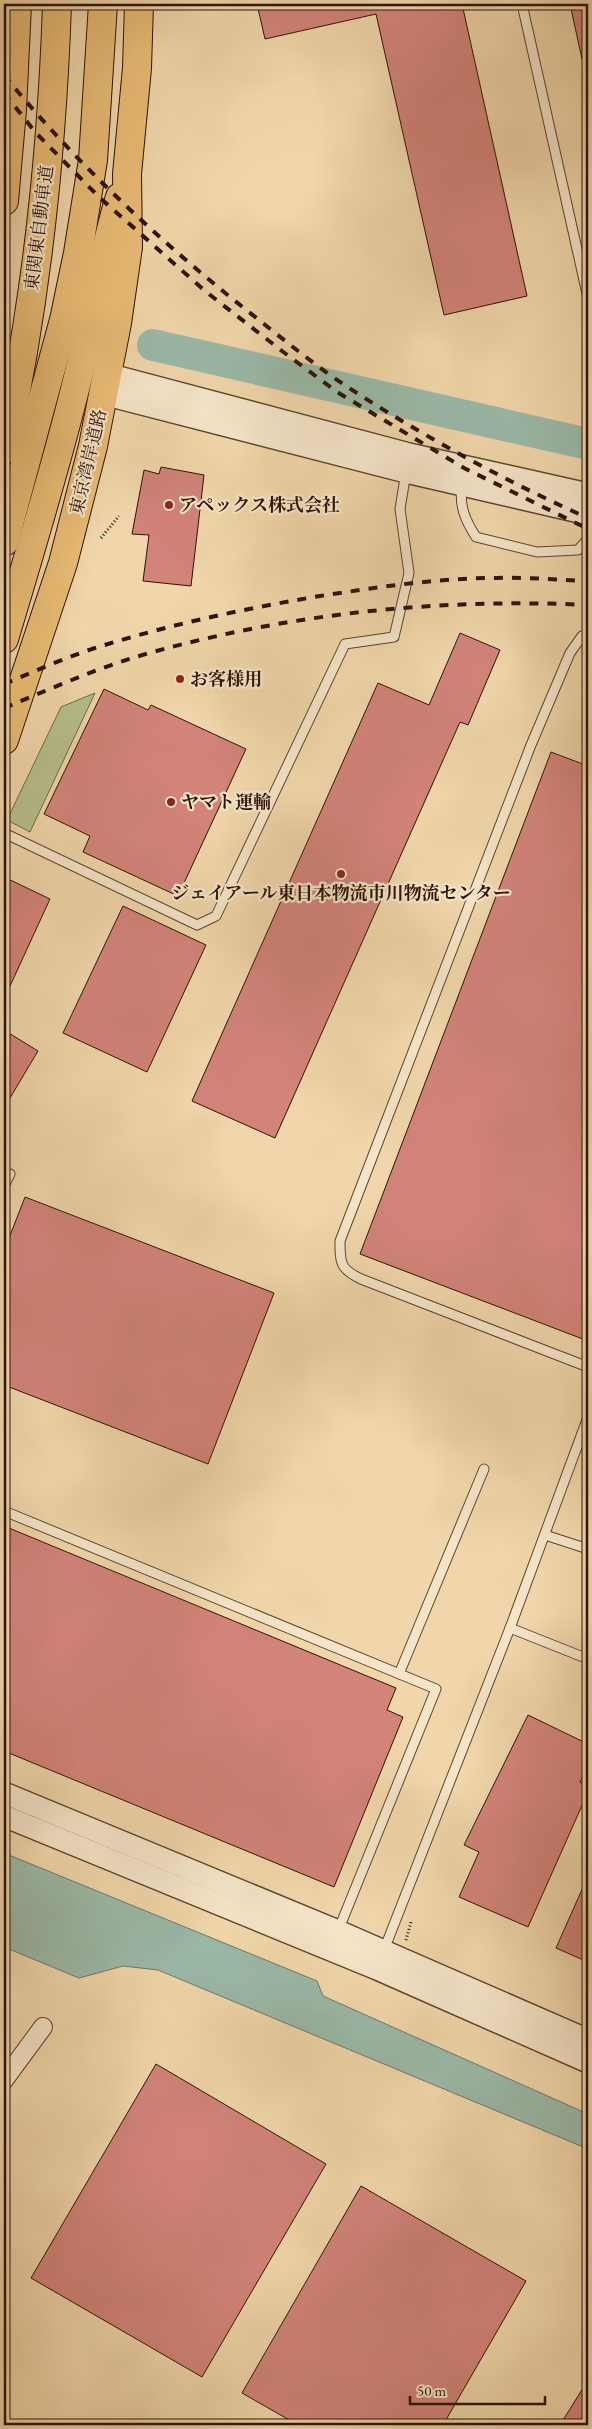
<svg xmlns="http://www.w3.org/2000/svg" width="592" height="2429" viewBox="0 0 592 2429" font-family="'EB Garamond','Noto Serif JP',serif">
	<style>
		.green { fill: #b6be8b; stroke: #716848 }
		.water { fill: #9ab9a8; stroke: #6e7767 }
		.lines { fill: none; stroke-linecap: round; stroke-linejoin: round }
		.river { stroke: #9ab9a8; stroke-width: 32 }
		.building { fill: #d2837a; stroke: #2c1306 }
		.service-casing { stroke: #5d442f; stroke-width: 11 }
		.minor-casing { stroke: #5d442f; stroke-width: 20 }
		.tertiary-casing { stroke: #5d442f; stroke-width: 24 }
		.trunk-casing { stroke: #2c1306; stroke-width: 30 }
		.motorway-casing { stroke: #2c1306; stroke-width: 30 }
		.path { stroke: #2c1306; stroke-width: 3; stroke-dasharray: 1 2.5; stroke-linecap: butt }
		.service { stroke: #f5e4c8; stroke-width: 9 }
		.minor { stroke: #f5e4c8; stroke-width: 18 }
		.tertiary { stroke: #f5e4c8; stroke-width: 21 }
		.trunk { stroke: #e8bb75; stroke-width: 28 }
		.motorway { stroke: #e8bb75; stroke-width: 28 }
		.rail { stroke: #2c1306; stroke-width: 4; stroke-dasharray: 9 9; stroke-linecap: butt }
		.poi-dot { fill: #8f2418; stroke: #f5e4c8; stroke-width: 2 }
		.labels { text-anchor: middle; stroke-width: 4.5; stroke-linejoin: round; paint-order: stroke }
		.street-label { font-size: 18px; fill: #2c1306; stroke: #f5e4c8 }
		.poi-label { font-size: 18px; font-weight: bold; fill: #2c1306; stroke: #f5e4c8; text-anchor: start }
	</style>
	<rect width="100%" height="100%" fill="#f0d6aa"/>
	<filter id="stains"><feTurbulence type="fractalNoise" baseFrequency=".004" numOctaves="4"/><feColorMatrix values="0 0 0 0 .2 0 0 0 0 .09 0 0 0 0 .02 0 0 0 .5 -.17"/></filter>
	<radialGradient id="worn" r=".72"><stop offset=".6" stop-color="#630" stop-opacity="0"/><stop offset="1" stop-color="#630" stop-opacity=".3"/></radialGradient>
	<path class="green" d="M95 693 30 832 7 820 61 707Z"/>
	<path class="water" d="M4 1853 317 1981 323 1996 588 2114V2149L158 1970 123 1966 79 1978 4 1947Z"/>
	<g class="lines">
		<path class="river" d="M153 345 588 444"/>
	</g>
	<g class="building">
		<path d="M257 4H462L527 296 444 315 376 14 265 39Z"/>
		<path d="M570 4H588V58L582 59Z"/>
		<path d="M161 467 204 475 191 586 143 581 149 535 132 534 144 470 159 474Z"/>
		<path d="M460 633 500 650 468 725 460 722 275 1138 192 1101 378 683 429 705Z"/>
		<path d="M104 689 148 710 151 705 246 749 178 896 83 852 90 836 44 814Z"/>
		<path d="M551 752 588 766V1341L360 1254Z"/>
		<path d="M4 877 50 899 4 999Z"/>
		<path d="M123 906 206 945 147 1072 63 1033Z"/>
		<path d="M4 1030 38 1051 4 1108Z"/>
		<path d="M25 1197 274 1293 208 1464 4 1385V1251Z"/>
		<path d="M4 1526 396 1688 387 1710 403 1717 334 1887 4 1751Z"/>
		<path d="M528 1715 588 1744V1766L580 1782 588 1786V1792L528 1927 459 1897 479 1852 464 1845Z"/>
		<path d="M588 1876V1962L556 1948Z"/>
		<path d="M156 2064 326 2164 202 2377 31 2278Z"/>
		<path d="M361 2186 526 2281 443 2425H298L242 2393Z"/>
		<path d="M588 2380V2425H560Z"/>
	</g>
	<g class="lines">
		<defs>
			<g id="service">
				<path d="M522 4 588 298"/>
				<path d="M462 485C459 506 465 520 476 537L537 552 578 550 588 539"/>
				<path d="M588 634 582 636 570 653 531 745 340 1241C340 1263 340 1269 361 1279L588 1367"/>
				<path d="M4 833 197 925 216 916 345 644 394 637 409 573 400 509 406 472"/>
				<path d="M4 1186 10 1174"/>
				<path d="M4 1511 436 1689 338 1931"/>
				<path d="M545 1535 588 1549"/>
				<path d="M510 1628 588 1659"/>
				<path d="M399 1674 484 1469"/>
				<path d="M384 1950 510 1628 588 1417"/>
			</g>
			<path id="minor" d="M4 2080 43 2027"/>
			<g id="tertiary">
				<path d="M107 374 409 454 588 494"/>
				<path d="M103 394 406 472 588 514"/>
				<path d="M4 1793 338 1931 588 2040"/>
				<path d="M4 1816 377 1969 588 2062"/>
			</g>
			<g id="trunk">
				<path d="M4 639C29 555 55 470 76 385 92 322 101 259 120 197"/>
				<path d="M4 740 63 563 93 446 117 323 128 247 127 174 137 68 139 4"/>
			</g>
			<g id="motorway">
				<path d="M4 201 12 110 17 4"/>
				<path d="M4 450C36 304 52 154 57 4"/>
				<path d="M4 542 64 320 78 253 93 160 103 4"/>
			</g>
		</defs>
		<use href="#service" class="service-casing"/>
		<use href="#minor" class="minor-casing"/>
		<use href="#tertiary" class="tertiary-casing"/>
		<use href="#trunk" class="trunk-casing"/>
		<use href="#motorway" class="motorway-casing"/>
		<g class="path">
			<path d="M101 538 119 516"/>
			<path d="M406 1940 411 1922"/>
		</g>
		<use href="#service" class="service"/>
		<use href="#minor" class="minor"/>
		<use href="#tertiary" class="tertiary"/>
		<use href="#trunk" class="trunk"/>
		<use href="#motorway" class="motorway"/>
		<g class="rail">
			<path d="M4 75C79 167 166 247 259 320 288 343 316 366 346 386 423 436 505 481 588 518"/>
			<path d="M4 93 36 133 99 197 205 291 282 351 337 392 464 468 588 529"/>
			<path d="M4 684C33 672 62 659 92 649 167 625 243 609 320 596 379 587 438 578 497 578 528 577 558 580 588 581"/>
			<path d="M4 708C53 688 101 666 153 652 294 613 442 598 588 605"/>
		</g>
	</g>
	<g class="poi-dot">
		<circle cx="169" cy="505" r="5"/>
		<circle cx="180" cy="679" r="5"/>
		<circle cx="171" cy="802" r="5"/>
		<circle cx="341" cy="874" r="5"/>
	</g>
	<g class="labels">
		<g class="street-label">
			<text transform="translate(39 228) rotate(-83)" y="6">東関東自動車道</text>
			<text transform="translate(88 462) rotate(-77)" y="6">東京湾岸道路</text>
		</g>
		<g class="poi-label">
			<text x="179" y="511">アペックス株式会社</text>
			<text x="190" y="685">お客様用</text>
			<text x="181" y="808">ヤマト運輸</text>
			<text x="341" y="899" text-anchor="middle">ジェイアール東日本物流市川物流センター</text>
		</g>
	</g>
	<rect width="592" height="2429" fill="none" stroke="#f0d6aa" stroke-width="20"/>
	<rect x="5" y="5" width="582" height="2419" fill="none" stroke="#2c1306" stroke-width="2.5"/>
	<rect x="10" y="10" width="572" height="2409" fill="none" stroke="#2c1306"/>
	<path d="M410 2396v8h135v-8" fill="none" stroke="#2c1306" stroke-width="2.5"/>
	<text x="417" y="2396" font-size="15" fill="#2c1306" stroke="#f5e4c8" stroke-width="4" paint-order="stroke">50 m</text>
	<rect width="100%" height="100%" filter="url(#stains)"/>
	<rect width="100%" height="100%" fill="url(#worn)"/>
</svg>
